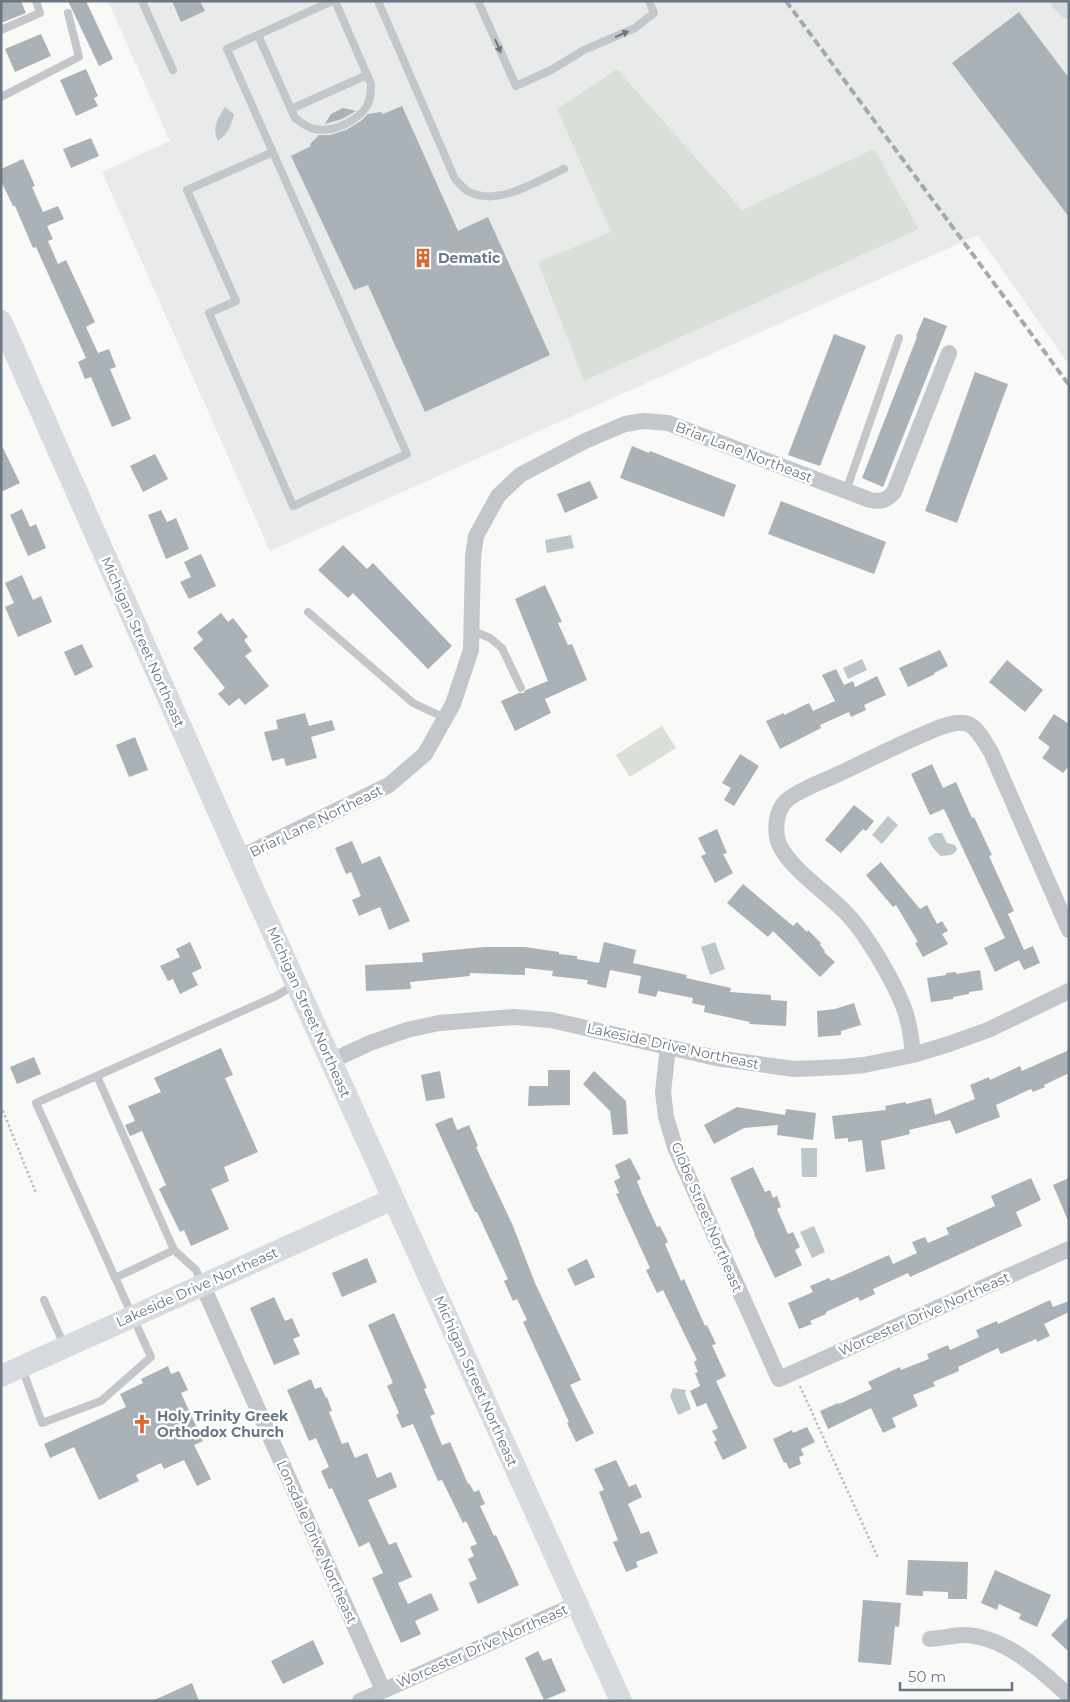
<svg xmlns="http://www.w3.org/2000/svg" width="1070" height="1702" viewBox="0 0 1070 1702" font-family="Montserrat,sans-serif">
	<style>
		.built { fill: #e9ebea }
		.green { fill: #dadfd8 }
		.water { fill: #bdc6cb }
		.building { fill: #aab1b7 }
		.lines { fill: none; stroke-linecap: round; stroke-linejoin: round }
		.path { stroke: #bdbfc2; stroke-width: 2.5; stroke-dasharray: 2.5 2.5; stroke-linecap: butt }
		.lane { stroke: #c3c6ca; stroke-width: 8 }
		.street { stroke: #c3c6ca; stroke-width: 16 }
		.secondary { stroke: #d7dbdf; stroke-width: 22 }
		.rail { stroke: #a4a9af; stroke-width: 4; stroke-dasharray: 8 4; stroke-linecap: butt }
		.oneway { fill: #6a7785 }
		.labels { text-anchor: middle; stroke-width: 5; stroke-linejoin: round; paint-order: stroke }
		.poi-label { font-size: 14px; font-weight: bold; fill: #6a7785; stroke: #fff; text-anchor: start }
		.street-label { font-size: 14px; fill: #6a7785; stroke: #fff }
	</style>
	<rect width="100%" height="100%" fill="#f9f9f7"/>
	<path class="built" d="M108 1H1069V365L978 235 270 551 102 172 170 141Z"/>
	<g class="green">
		<path d="M617 69 742 210 874 149 919 229 584 381 538 262 611 232 557 109Z"/>
		<path d="M662 726 676 748 630 777 616 755Z"/>
	</g>
	<g class="water">
		<path d="M225 107 234 114C231 126 228 134 218 141 212 127 217 120 225 107Z"/>
		<path d="M571 535 574 548 547 553 545 540Z"/>
		<path d="M862 659 867 670 848 679 843 668Z"/>
		<path d="M888 816 898 825 882 844 872 835Z"/>
		<path d="M935 833H942L947 843 955 845 957 849C955 856 948 855 941 856 937 853 929 844 928 838Z"/>
		<path d="M715 942 725 969 710 975 701 947Z"/>
		<path d="M801 1148H817V1177H802Z"/>
		<path d="M814 1226 825 1252 812 1258 800 1232Z"/>
		<path d="M673 1388 686 1390 685 1393 691 1409 678 1415 670 1396Z"/>
	</g>
	<g class="building">
		<path d="M1 1H21L26 13 1 23Z"/>
		<path d="M68 1H86L113 59 99 66Z"/>
		<path d="M172 1H200L205 11 181 22Z"/>
		<path d="M1019 12 1069 78V217L952 63Z"/>
		<path d="M41 34 51 56 15 72 5 49Z"/>
		<path d="M86 69 98 96 94 98 98 106 76 116 60 80Z"/>
		<path d="M402 106 458 231 488 217 550 355 425 412 368 285 354 290 291 156 311 146 310 144 319 135H330L346 130 361 121 368 114 381 112 383 114Z"/>
		<path d="M343 108 356 111 342 119 325 124 331 114Z"/>
		<path d="M91 138 99 156 71 168 63 149Z"/>
		<path d="M23 159 35 186 32 187 43 212 58 206 64 219 47 226 53 239 48 241 58 264 66 260 95 322 86 327 98 353 109 349 116 367 110 369 131 419 112 427 91 377 85 379 78 362 86 358 36 247 33 248 15 206H13L1 181V169Z"/>
		<path d="M924 317 947 326 883 487 862 478 917 337 916 336Z"/>
		<path d="M834 334 866 346 820 466 788 455Z"/>
		<path d="M975 372 1008 384 957 523 925 511Z"/>
		<path d="M1 444 20 483 1 492Z"/>
		<path d="M632 446 649 453 650 451 736 485 724 517 620 478Z"/>
		<path d="M155 454 168 479 143 492 130 466Z"/>
		<path d="M590 481 598 498 565 513 557 494Z"/>
		<path d="M781 501 886 542 874 574 768 534Z"/>
		<path d="M22 509 30 527 36 524 46 548 28 556 10 515Z"/>
		<path d="M161 510 167 522 176 518 189 549 166 559 148 515Z"/>
		<path d="M343 545 367 569 373 563 452 646 428 669 353 593 348 598 318 570Z"/>
		<path d="M201 554 216 586 189 599 180 582 191 577 184 562Z"/>
		<path d="M22 575 33 600 41 596 52 622 18 637 5 607 14 603 5 583Z"/>
		<path d="M545 585 562 622 558 623 568 645 572 644 587 680 545 699 551 713 515 731 501 701 519 693H523L526 690 548 681 515 599Z"/>
		<path d="M221 613 228 622 233 618 248 637 244 640 252 651 245 656 269 686 245 705 239 698 229 706 218 694 225 688 193 648 203 640 197 632Z"/>
		<path d="M82 644 93 667 75 676 64 652Z"/>
		<path d="M940 650 948 666 934 673 935 674 908 687 899 668Z"/>
		<path d="M1007 660 1043 690 1025 712 989 682Z"/>
		<path d="M836 669 844 685 853 681 855 687 877 676 886 695 864 705 866 710 851 717 849 712 820 725 821 728 780 749 766 721 784 713V715L809 703 813 711 835 701 822 675Z"/>
		<path d="M305 713 309 726 332 720 335 730 311 737 317 758 286 766 284 758 272 761 264 732 278 729 276 720Z"/>
		<path d="M1054 714 1069 724V766L1063 773 1042 758 1050 747 1038 738Z"/>
		<path d="M135 737 148 770 129 777 116 745Z"/>
		<path d="M740 754 759 766 734 806 724 800 731 788 722 783Z"/>
		<path d="M932 764 943 788 956 782 972 818 974 817 992 855 989 856 1014 911 1008 914 1024 950 1033 946 1040 963 1024 970 1019 960 995 972 984 948 1005 938 944 809 930 815 911 774Z"/>
		<path d="M854 805 874 821 866 831 863 829 841 853 825 840Z"/>
		<path d="M717 829 727 853 723 854 733 873 715 883 701 856 706 854 698 838Z"/>
		<path d="M352 841 362 864 380 856 410 921 389 930 380 907 359 916 352 900 361 896 351 872 346 874 335 848Z"/>
		<path d="M881 862 920 909 927 905 937 924 942 921 948 931 942 934 948 944 923 957 915 943 918 942 896 905 893 907 866 875Z"/>
		<path d="M743 884 793 926 797 922 807 932 808 930 821 943 820 945 825 951 824 952 835 962 820 977 773 931 768 937 727 903Z"/>
		<path d="M190 942 202 968 192 973 198 985 180 994 173 979 168 981 160 966 180 957 176 949Z"/>
		<path d="M604 942 636 950 633 963 687 975 686 978 731 988 730 992 771 995V1000L787 1001 786 1026 749 1024 750 1022 704 1012 705 1006 692 1003 693 998 658 991 656 997 638 993 641 976 610 970 606 988 587 984 588 980 552 976 553 971 525 968V975L470 973V976L410 982 411 989 366 991 365 965 423 962 422 953 484 947H525L559 952V954L577 956V959L599 963Z"/>
		<path d="M980 970 983 990 969 992V994L953 997V999L931 1002 927 978 946 975V973L956 972V974Z"/>
		<path d="M854 1003 861 1025 841 1031V1035L818 1037 817 1011 835 1009Z"/>
		<path d="M221 1048 233 1075 225 1078 258 1152 224 1167 229 1181 211 1189 229 1229 191 1246 184 1230 180 1232 159 1189 166 1185 142 1131 130 1136 125 1125 135 1121 128 1106 161 1092 154 1078Z"/>
		<path d="M1069 1050V1073L1044 1085 1045 1087 1033 1092 1031 1089 996 1105 1000 1117 956 1134 950 1120 909 1130 910 1134 881 1141 885 1169 866 1172 862 1140 848 1142V1138L835 1139 832 1116 886 1110 885 1106 906 1102V1104L931 1098 935 1115 975 1099 970 1085 989 1077 990 1080 1020 1066 1022 1071Z"/>
		<path d="M34 1057 41 1074 17 1084 10 1067Z"/>
		<path d="M548 1070H570V1105L528 1106 529 1086H548Z"/>
		<path d="M440 1071 445 1098 426 1101 421 1075Z"/>
		<path d="M594 1071 626 1101 628 1134 613 1135 610 1111 583 1084Z"/>
		<path d="M737 1107 785 1115 786 1109 816 1113 813 1140 777 1135 778 1125 744 1128 714 1144 704 1125Z"/>
		<path d="M452 1117 457 1130 469 1125 478 1146 476 1147 513 1226 535 1283 581 1380 570 1385 594 1433 576 1442 567 1423 569 1422 523 1322 527 1320 517 1299 513 1301 504 1281 508 1279 477 1212H475L435 1124Z"/>
		<path d="M630 1158 641 1179 637 1181 642 1194 657 1227 660 1226 668 1242 665 1244 681 1281 684 1279 705 1326 707 1325 716 1344 712 1345 726 1376 716 1381 747 1448 723 1460 714 1442 717 1440 712 1431 718 1428 706 1403 697 1407 690 1391 700 1386 695 1373 698 1372 694 1362 697 1360 663 1290 657 1293 646 1270 650 1268 616 1194 619 1193 614 1181 620 1178 615 1165Z"/>
		<path d="M753 1167 765 1192 770 1190 773 1198 777 1196 781 1207 777 1209 788 1234 793 1232 800 1247 795 1250 802 1265 775 1278 754 1234H755L730 1178Z"/>
		<path d="M1031 1178 1041 1200 1016 1212 1022 1226 910 1277 908 1273 873 1289 875 1294 860 1301 858 1297 826 1312V1314L810 1321 812 1324 799 1329 788 1303 813 1292 810 1286 829 1278 831 1281 889 1255 893 1264 917 1253 912 1242 925 1237 928 1243 949 1234 946 1228 995 1206 991 1196Z"/>
		<path d="M1069 1178V1223L1053 1185Z"/>
		<path d="M367 1258 377 1282 342 1297 332 1273Z"/>
		<path d="M587 1259 595 1277 575 1286 567 1269Z"/>
		<path d="M274 1297 285 1321 292 1318 300 1336 293 1339 300 1354 274 1365 250 1308Z"/>
		<path d="M1050 1300 1053 1307 1069 1301V1312L1044 1324 1050 1336 1037 1342 1036 1339 1001 1354 998 1348 958 1367 959 1371 933 1382 935 1386 913 1395 918 1406 892 1418 896 1427 883 1433 871 1408 828 1429 820 1411 838 1403 839 1404 872 1389 868 1382 900 1367 901 1370 929 1359 927 1354 948 1345 950 1350 979 1337 976 1330 997 1321 998 1324Z"/>
		<path d="M394 1313 427 1388 424 1389 435 1414 430 1416 442 1445 450 1442 468 1484 469 1483 474 1492 479 1490 485 1504 480 1506 494 1536 496 1535 519 1585 478 1604 469 1583 477 1579 468 1559 474 1556 470 1547 477 1544 466 1521 463 1523 442 1480 438 1481 413 1424 402 1428 396 1415 399 1413 387 1386 393 1383 368 1325Z"/>
		<path d="M168 1366 171 1374 179 1371 188 1390 181 1393 203 1441 194 1445 211 1479 197 1486 184 1460 164 1469 161 1463 136 1475 139 1481 99 1500 74 1447 50 1458 44 1444 126 1407 120 1394 143 1383 141 1379Z"/>
		<path d="M311 1379 315 1389 321 1387 326 1398 327 1397 332 1411 329 1412 342 1444 348 1442 355 1458 367 1453 377 1478 391 1472 397 1487 368 1500 389 1545 396 1542 412 1577 398 1583 408 1604 431 1593 439 1610 415 1621 421 1634 401 1643 372 1578 383 1573 369 1542 359 1547 332 1488 329 1489 321 1471 329 1467 316 1438 309 1441 287 1390Z"/>
		<path d="M807 1427 815 1442 801 1449 804 1455 799 1457 801 1464 789 1469 786 1462 784 1463 773 1439 792 1430 793 1433Z"/>
		<path d="M616 1460 629 1487 636 1484 642 1497 628 1504 641 1534 649 1531 658 1553 636 1562 638 1567 626 1572 613 1542 618 1540 599 1492 604 1490 594 1469Z"/>
		<path d="M908 1560 968 1562 967 1599H948V1592L923 1591V1596L906 1595Z"/>
		<path d="M995 1570 1051 1595 1037 1627 1019 1619 1021 1614 999 1604 997 1610 981 1603Z"/>
		<path d="M863 1600 901 1603 899 1627 895 1626 891 1665 858 1662Z"/>
		<path d="M1069 1616V1652L1051 1635Z"/>
		<path d="M313 1640 324 1664 283 1684 271 1661Z"/>
		<path d="M538 1651 543 1661 551 1658 566 1691 544 1700 525 1658Z"/>
		<path d="M192 1683 199 1701H152Z"/>
	</g>
	<g class="lines">
		<g class="path">
			<path d="M1 1106 36 1193"/>
			<path d="M800 1386 878 1558"/>
		</g>
		<g class="lane">
			<path d="M142 1 173 70"/>
			<path d="M378 1 455 179C458 182 462 187 466 190 495 209 536 181 564 169"/>
			<path d="M478 1 516 86 551 70 584 50 635 28 654 13 649 1"/>
			<path d="M1 30 40 13 36 1"/>
			<path d="M258 35 295 118C302 123 307 128 315 129 332 133 358 121 367 106 371 99 371 92 371 84L335 1"/>
			<path d="M1 97 79 57 68 13"/>
			<path d="M291 109 367 75"/>
			<path d="M273 152 187 190 236 301 209 313 293 506 407 454 227 49 332 1"/>
			<path d="M846 491 899 338"/>
			<path d="M308 612 413 703 445 718"/>
			<path d="M471 630 490 638 502 648 521 688"/>
			<path d="M97 1076 174 1250 196 1270 202 1284"/>
			<path d="M115 1278 174 1250"/>
			<path d="M44 1300 64 1345"/>
			<path d="M22 1368 42 1423 101 1401 151 1357 36 1103 276 996 294 985"/>
		</g>
		<g class="street">
			<path d="M239 858 389 785 425 754 453 704 471 650 473 557 476 536 498 496 520 475 585 441 625 424 644 421 668 423 870 500C881 502 886 501 894 492L949 353"/>
			<path d="M668 1047 663 1092 666 1117 675 1147 779 1379 1069 1249"/>
			<path d="M913 1055C912 1044 911 1033 908 1022 902 993 867 935 847 914 829 894 781 863 777 837 775 825 777 811 785 802 793 793 820 782 832 777 865 762 897 745 931 731 940 727 958 720 968 724 978 728 985 743 991 752L1069 930"/>
			<path d="M331 1061 370 1043 407 1030 439 1023 514 1017 551 1020 716 1058 794 1069 843 1067 864 1065 913 1055 949 1044 988 1030 1069 991"/>
			<path d="M202 1284 383 1690"/>
			<path d="M930 1639C941 1638 951 1636 961 1635 1002 1634 1041 1670 1069 1696"/>
			<path d="M360 1701 577 1604"/>
		</g>
		<g class="secondary">
			<path d="M1062 1 1069 8"/>
			<path d="M1 321 239 858 621 1701"/>
			<path d="M1 1376 393 1199"/>
		</g>
		<path class="rail" d="M786 1 1069 385"/>
	</g>
	<defs><path id="oneway-solid" d="M-6-.8H1V-3.2L6.5 0L1 3.2V.8H-6Z" transform="scale(1.25)"/></defs>
	<g class="oneway">
		<use href="#oneway-solid" transform="translate(622 34) rotate(-24)"/>
		<use href="#oneway-solid" transform="translate(498 46) rotate(66)"/>
	</g>
	<defs>
		<symbol id="building-bare" viewBox="-9 -9 18 18"><path d="M-4-6H4V6H1V3H-1V6H-4ZM-2.5-4.3h1.7v1.8h-1.7ZM.8-4.3h1.7v1.8H.8ZM-2.5-1h1.7V.8h-1.7ZM.8-1h1.7V.8H.8Z" fill="#d76938" stroke="#fff" stroke-width="2.5" paint-order="stroke"/></symbol>
		<symbol id="church-bare" viewBox="-9 -9 18 18"><path d="M-1.2-6h2.4v3.5h3.3v2.4h-3.3V6h-2.4V-.1h-3.3v-2.4h3.3Z" fill="#d76938" stroke="#fff" stroke-width="2.5" paint-order="stroke"/></symbol>
	</defs>
	<g fill-rule="evenodd">
		<use href="#building-bare" x="409" y="244" width="28" height="28"/>
		<use href="#church-bare" x="128" y="1410" width="28" height="28"/>
	</g>
	<g class="labels">
		<g class="poi-label">
			<text x="438" y="263">Dematic</text>
			<text x="157" y="1421">Holy Trinity Greek<tspan x="157" dy="16">Orthodox Church</tspan></text>
		</g>
		<g class="street-label">
			<text transform="translate(744 452) rotate(21)" y="5">Briar Lane Northeast</text>
			<text transform="translate(143 642) rotate(66)" y="5">Michigan Street Northeast</text>
			<text transform="translate(316 821) rotate(-26)" y="5">Briar Lane Northeast</text>
			<text transform="translate(309 1012) rotate(66)" y="5">Michigan Street Northeast</text>
			<text transform="translate(673 1046) rotate(12)" y="5">Lakeside Drive Northeast</text>
			<text transform="translate(707 1217) rotate(67)" y="5">Globe Street Northeast</text>
			<text transform="translate(197 1287) rotate(-24)" y="5">Lakeside Drive Northeast</text>
			<text transform="translate(924 1314) rotate(-24)" y="5">Worcester Drive Northeast</text>
			<text transform="translate(476 1381) rotate(66)" y="5">Michigan Street Northeast</text>
			<text transform="translate(317 1542) rotate(66)" y="5">Lonsdale Drive Northeast</text>
			<text transform="translate(482 1646) rotate(-24)" y="5">Worcester Drive Northeast</text>
		</g>
	</g>
	<rect width="1070" height="1702" fill="none" stroke="#6a7785" stroke-width="5"/>
	<path d="M900 1682v8h112v-8" fill="none" stroke="#6a7785" stroke-width="2.5"/>
	<text x="908" y="1682" font-size="15" fill="#6a7785" stroke="#ffffff" stroke-width="4" paint-order="stroke">50 m</text>
</svg>
